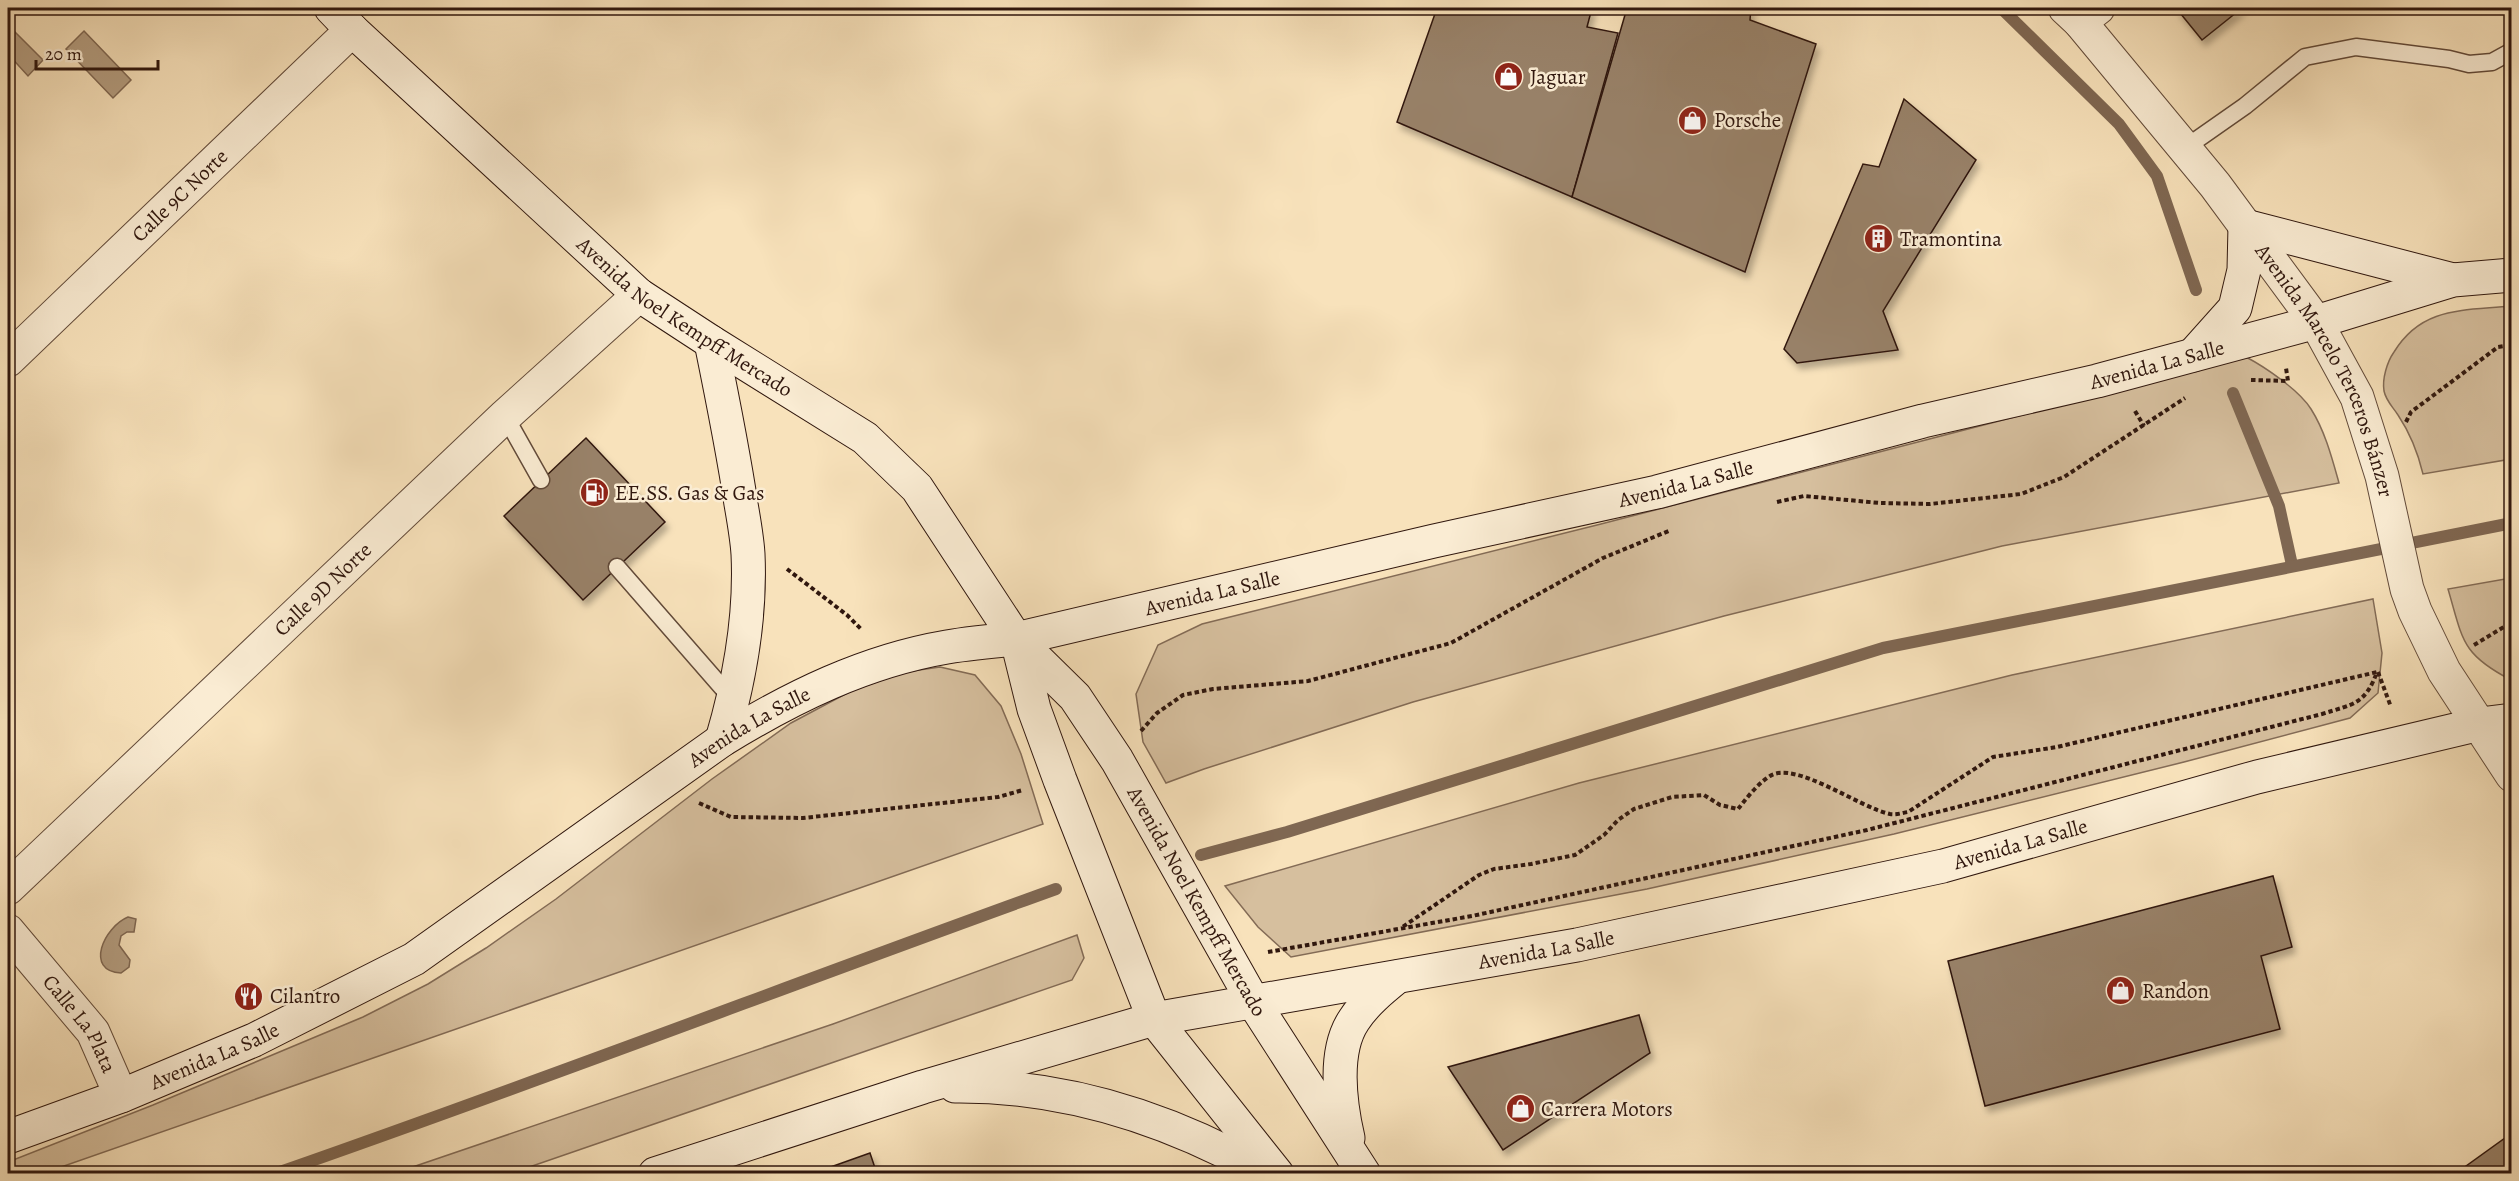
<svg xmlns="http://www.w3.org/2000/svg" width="2519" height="1181" viewBox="0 0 2519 1181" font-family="Alegreya,serif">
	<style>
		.green { fill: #d6bf9e; stroke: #836b56; stroke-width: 1.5 }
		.water { fill: #b49d80; stroke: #7f6752; stroke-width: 1.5 }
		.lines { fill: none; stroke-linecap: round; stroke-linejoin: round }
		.stream { stroke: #7f6752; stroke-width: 12 }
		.building { fill: #988168; stroke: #30170e; stroke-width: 1.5; filter: url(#shadow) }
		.service-casing { stroke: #624a39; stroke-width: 19 }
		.minor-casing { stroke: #624a39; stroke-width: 35 }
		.tertiary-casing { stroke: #624a39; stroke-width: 35 }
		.secondary-casing { stroke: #30170e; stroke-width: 35 }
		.path { stroke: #30170e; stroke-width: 4; stroke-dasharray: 4.5 3; stroke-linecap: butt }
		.service { stroke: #faecd3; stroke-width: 16 }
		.minor { stroke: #faecd3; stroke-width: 33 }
		.tertiary { stroke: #faecd3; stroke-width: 33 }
		.secondary { stroke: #faecd3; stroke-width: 33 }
		.labels { text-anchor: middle; stroke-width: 5; stroke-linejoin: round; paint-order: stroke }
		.poi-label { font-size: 21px; fill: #30170e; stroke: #faecd3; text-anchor: start }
		.street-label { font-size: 21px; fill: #30170e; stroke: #faecd3 }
	</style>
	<defs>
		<filter id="shadow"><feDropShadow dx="3.5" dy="6" stdDeviation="3" flood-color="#0004"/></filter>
	</defs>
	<rect width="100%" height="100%" fill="#f8e2bb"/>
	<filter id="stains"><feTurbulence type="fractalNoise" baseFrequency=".00333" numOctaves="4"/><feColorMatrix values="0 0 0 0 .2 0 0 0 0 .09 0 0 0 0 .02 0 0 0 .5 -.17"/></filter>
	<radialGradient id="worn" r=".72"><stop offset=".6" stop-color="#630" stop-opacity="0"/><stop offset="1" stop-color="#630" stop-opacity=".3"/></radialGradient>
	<g class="green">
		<path d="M2511 306V459L2423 474C2418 453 2410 433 2398 415 2393 407 2386 401 2384 391 2382 379 2387 362 2394 352 2422 306 2464 311 2511 306Z"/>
		<path d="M2246 357C2265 367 2299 390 2311 409 2325 431 2332 458 2339 483L2002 546 1724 616 1413 702 1204 769 1166 783 1143 742 1136 694 1158 645 1202 624 1601 524Z"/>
		<path d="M2511 578H2512L2511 680C2461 654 2463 640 2448 589Z"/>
		<path d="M2373 599 2382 653 2378 693 2350 718 2184 762 1894 834 1647 889 1291 957 1258 927 1225 886 1579 783 1796 729 2012 675Z"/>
		<path d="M940 667 975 675 1001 706 1021 754 1043 824 44 1173H8V1162L153 1105 363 1017 428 984 486 948 556 899 712 779 791 723 851 691 905 672Z"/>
		<path d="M1077 935 1084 958 1072 980 512 1173H395L833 1024Z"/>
	</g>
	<g class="water">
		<path d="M8 25 43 60 28 76 8 54Z"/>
		<path d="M84 31 131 80 113 98 66 49Z"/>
		<path d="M128 917 136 919 134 932H127L121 936 119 945 130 960 129 967 121 973C84 971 104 927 128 917Z"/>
	</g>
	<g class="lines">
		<g class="stream">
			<path d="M2001 8 2119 124 2157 176 2196 290"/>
			<path d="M2233 393 2279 506 2292 565"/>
			<path d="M1201 855 1287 832 1883 648 2512 523"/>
			<path d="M274 1174C536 1083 795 983 1056 889"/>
		</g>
	</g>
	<g class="building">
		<path d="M1437 8H1592L1587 27 1618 33 1572 197 1397 122Z"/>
		<path d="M1627 8H1751L1750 20 1816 44 1745 272 1572 197Z"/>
		<path d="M2176 8H2242L2202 40Z"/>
		<path d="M1904 99 1976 160 1883 311 1898 350 1797 363 1784 349 1863 164 1879 167Z"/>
		<path d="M586 438 665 522 583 600 504 516Z"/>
		<path d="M2273 876 2292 947 2261 956 2280 1029 1985 1106 1948 961Z"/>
		<path d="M1639 1015 1650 1053 1503 1150 1448 1067Z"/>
		<path d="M2512 1133V1174H2455Z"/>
		<path d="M870 1153 877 1174H811Z"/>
	</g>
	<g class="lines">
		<defs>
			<g id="service">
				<path d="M2185 148 2245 106 2305 57 2356 47 2449 59 2469 64 2492 62 2512 51"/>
				<path d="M505 416 541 480"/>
				<path d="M617 567 733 700"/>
			</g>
			<g id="minor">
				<path d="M2080 22 2098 8"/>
				<path id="s1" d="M8 360 352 30"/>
				<path id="s2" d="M8 888 505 416 639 295"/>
				<path id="s3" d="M8 931 93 1032 121 1096"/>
			</g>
			<g id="tertiary">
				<path id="s4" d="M2065 8 2080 22 2215 185 2316 322 2357 397 2382 476 2407 589 2415 611 2444 671 2512 775"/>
			</g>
			<g id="secondary">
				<path id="s5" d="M331 8 352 30 639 295 711 342 865 438 917 488 1016 639 1075 697 1117 760 1254 1003 1364 1174"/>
				<path d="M711 342C722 396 733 450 741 504 744 521 747 538 748 554 751 618 740 679 722 740"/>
				<path d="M2193 355 2235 308 2244 270 2245 226 2453 280"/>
				<path d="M1017 640 1034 709 1060 780 1154 1019 1277 1174"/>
				<path d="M955 1086C1066 1085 1172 1120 1267 1174"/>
				<path id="s6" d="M8 1137 121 1096 254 1040 414 959 722 740C792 697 865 661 947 647 970 643 993 641 1016 639L1434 541 1657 492 1923 421 2097 381 2316 322 2453 280 2512 275"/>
				<path d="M1348 1138C1340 1103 1333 1051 1354 1020 1365 1003 1381 990 1397 977"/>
				<path id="s7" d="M655 1174 923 1087 1154 1019 1577 945 1943 866 2257 777 2480 724 2512 720"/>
			</g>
		</defs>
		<use href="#service" class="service-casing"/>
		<use href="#minor" class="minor-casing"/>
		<use href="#tertiary" class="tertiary-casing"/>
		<use href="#secondary" class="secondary-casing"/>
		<g class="path">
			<path d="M2251 380 2288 381 2286 368"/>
			<path d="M2135 411 2144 426"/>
			<path d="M2406 422 2411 412 2498 347 2512 345"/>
			<path d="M1777 502 1804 496 1880 503 1930 504 2021 494 2064 477 2185 398"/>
			<path d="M787 569 847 615 862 630"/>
			<path d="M2474 645 2512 622"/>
			<path d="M2378 672 2391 707"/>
			<path d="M1141 731 1157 713 1183 695 1213 689 1308 681 1451 643 1603 558 1671 530"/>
			<path d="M699 803 731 817 803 818 998 797 1023 790"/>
			<path d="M1268 952 1472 916 1867 830 2322 714C2353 704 2365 705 2377 672L2057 747 1993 757 1908 812C1902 813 1896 815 1890 814 1860 808 1795 760 1770 776 1757 784 1747 798 1738 809L1720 805 1704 795 1672 797 1634 809 1618 820 1604 835 1575 855 1531 864 1494 869 1479 875 1401 928"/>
		</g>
		<use href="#service" class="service"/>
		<use href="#minor" class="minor"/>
		<use href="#tertiary" class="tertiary"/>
		<use href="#secondary" class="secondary"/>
	</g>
	<defs>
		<symbol id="shop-disc" viewBox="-11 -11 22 22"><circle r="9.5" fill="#8f2418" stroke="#faecd3"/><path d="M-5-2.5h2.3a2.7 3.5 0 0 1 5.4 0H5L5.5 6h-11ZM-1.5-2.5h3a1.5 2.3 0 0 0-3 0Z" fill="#fff"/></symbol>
		<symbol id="building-disc" viewBox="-11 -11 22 22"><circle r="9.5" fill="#8f2418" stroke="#faecd3"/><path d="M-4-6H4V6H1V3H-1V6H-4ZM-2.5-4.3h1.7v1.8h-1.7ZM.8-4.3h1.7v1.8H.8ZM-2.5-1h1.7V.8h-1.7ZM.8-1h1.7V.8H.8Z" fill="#fff"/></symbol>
		<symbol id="fuel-disc" viewBox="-11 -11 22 22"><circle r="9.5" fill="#8f2418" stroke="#faecd3"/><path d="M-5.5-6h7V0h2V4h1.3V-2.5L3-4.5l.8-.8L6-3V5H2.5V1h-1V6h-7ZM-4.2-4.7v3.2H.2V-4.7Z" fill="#fff"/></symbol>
		<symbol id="restaurant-disc" viewBox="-11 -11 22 22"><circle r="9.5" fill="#8f2418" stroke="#faecd3"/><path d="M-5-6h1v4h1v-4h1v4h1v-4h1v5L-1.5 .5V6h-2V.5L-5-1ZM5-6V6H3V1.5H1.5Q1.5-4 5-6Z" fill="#fff"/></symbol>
	</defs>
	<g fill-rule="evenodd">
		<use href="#shop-disc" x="1492" y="60" width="33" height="33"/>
		<use href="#shop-disc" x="1676" y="104" width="33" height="33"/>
		<use href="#building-disc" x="1862" y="222" width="33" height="33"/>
		<use href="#fuel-disc" x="578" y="476" width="33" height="33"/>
		<use href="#shop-disc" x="2104" y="974" width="33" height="33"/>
		<use href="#restaurant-disc" x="232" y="980" width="33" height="33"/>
		<use href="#shop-disc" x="1504" y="1092" width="33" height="33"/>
	</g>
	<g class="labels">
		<g class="poi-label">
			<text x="1530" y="84">Jaguar</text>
			<text x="1714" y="127">Porsche</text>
			<text x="1900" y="246">Tramontina</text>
			<text x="615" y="500">EE.SS. Gas &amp; Gas</text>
			<text x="2142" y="998">Randon</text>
			<text x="270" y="1003">Cilantro</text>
			<text x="1541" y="1116">Carrera Motors</text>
		</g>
		<g class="street-label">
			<text dy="7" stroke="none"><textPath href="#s1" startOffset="238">Calle 9C Norte</textPath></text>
			<text dy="7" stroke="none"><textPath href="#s5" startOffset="471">Avenida Noel Kempff Mercado</textPath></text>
			<text dy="7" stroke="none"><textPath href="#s6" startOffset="2310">Avenida La Salle</textPath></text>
			<text dy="7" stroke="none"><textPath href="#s4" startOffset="450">Avenida Marcelo Terceros Bánzer</textPath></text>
			<text dy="7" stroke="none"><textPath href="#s6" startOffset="1824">Avenida La Salle</textPath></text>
			<text dy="7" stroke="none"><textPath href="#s2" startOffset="434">Calle 9D Norte</textPath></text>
			<text dy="7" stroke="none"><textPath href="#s6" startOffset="1338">Avenida La Salle</textPath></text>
			<text dy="7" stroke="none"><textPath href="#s6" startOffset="852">Avenida La Salle</textPath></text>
			<text dy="7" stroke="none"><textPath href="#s7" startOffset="1407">Avenida La Salle</textPath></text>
			<text dy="7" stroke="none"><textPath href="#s5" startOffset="1262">Avenida Noel Kempff Mercado</textPath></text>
			<text dy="7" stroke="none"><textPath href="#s7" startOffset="921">Avenida La Salle</textPath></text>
			<text dy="7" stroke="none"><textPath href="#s3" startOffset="118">Calle La Plata</textPath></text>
			<text dy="7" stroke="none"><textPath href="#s6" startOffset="222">Avenida La Salle</textPath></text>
		</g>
	</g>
	<rect width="2519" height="1181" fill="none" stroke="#f8e2bb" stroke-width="30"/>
	<rect x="9" y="9" width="2501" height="1163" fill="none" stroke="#30170e" stroke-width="3"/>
	<rect x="15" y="15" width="2489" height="1151" fill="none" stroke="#30170e" stroke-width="1.5"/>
	<path d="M36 60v9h122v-9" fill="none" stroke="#30170e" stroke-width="3"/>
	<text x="45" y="60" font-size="18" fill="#30170e" stroke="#faecd3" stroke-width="4.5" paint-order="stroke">20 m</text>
	<rect width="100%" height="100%" filter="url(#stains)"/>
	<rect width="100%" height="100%" fill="url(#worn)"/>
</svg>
